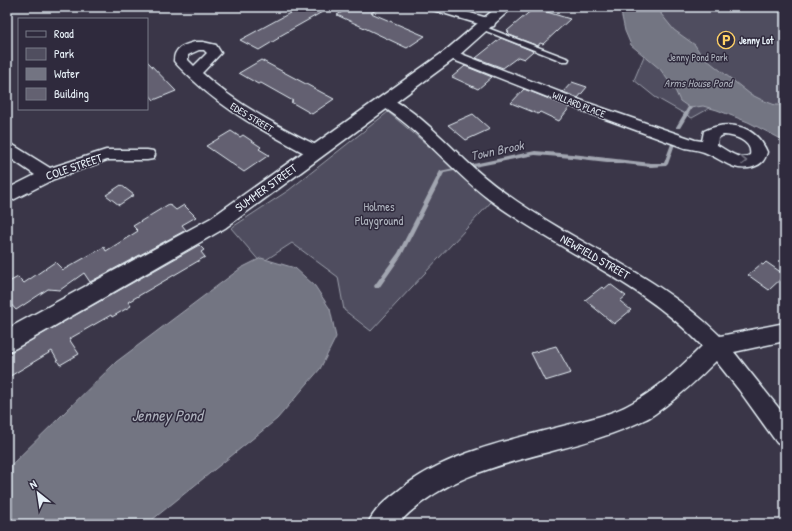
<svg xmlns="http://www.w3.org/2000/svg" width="792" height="531" viewBox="0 0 792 531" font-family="'Patrick Hand',sans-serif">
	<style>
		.green { fill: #504e5f; stroke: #9ca0ac }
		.water { fill: #737482; stroke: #a2a6b1 }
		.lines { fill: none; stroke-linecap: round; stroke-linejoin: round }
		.stream { fill: #a2a6b1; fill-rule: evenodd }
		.building { fill: #636171; stroke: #e8f1f8 }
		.lane-casing { stroke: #e8f1f8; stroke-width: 3 }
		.street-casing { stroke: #e8f1f8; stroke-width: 3 }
		.secondary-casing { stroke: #e8f1f8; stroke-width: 3 }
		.lane { fill: #2f2a3d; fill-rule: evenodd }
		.street { fill: #2f2a3d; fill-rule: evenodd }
		.secondary { fill: #2f2a3d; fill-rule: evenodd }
		.oneway { stroke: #70707e }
		.labels { text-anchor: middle; stroke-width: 3; stroke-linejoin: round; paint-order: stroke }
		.far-poi-label { font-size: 10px; font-weight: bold; fill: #e8f1f8; stroke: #2f2a3d; text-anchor: start }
		.far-park-label { font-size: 10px; fill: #b3b8c2; stroke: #2f2a3d }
		.far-street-label { font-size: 10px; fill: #e8f1f8; stroke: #2f2a3d }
		.far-water-label { font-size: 11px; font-style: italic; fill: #aeb2bd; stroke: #2f2a3d }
		.street-label { font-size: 12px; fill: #e8f1f8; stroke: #2f2a3d }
		.park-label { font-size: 12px; fill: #b3b8c2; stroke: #2f2a3d }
		.water-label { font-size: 13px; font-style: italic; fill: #aeb2bd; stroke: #2f2a3d }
		.near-water-label { font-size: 16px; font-style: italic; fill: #aeb2bd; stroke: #2f2a3d }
	</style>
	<rect width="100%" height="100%" fill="#3a3648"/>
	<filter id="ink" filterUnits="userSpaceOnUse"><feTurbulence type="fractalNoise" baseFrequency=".025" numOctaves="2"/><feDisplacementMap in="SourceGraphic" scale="8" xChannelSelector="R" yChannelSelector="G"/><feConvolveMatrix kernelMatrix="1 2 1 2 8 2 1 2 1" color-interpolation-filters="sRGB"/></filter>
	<g filter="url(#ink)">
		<g class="green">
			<path d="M635 7H785V109L726 99 692 118 655 97 634 80 652 37Z"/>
			<path d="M388 112 493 200 371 331 344 310 338 277 292 243 261 263 231 228 289 190Z"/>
		</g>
		<g class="water">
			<path d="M619 7H663L661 14 674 30 695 45 701 55 750 94 762 100 775 105H785V141L748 122 717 110 703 106 690 108 680 101 675 90 660 69 631 45 625 31 621 12Z"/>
			<path d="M261 258 295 268 315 286 330 309 336 337 320 369 277 419 147 524H7V469L116 362 241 268Z"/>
		</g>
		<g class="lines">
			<g class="stream">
				<path d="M688 107H690L692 108 680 128H676V127Z"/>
				<path d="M673 142 675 144 668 164 666 166 651 167 572 158 535 155 444 173 402 255 379 288H375L374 286 398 253 440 171 535 151 572 154 651 163H664L671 144Z"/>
			</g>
		</g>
		<g class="building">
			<path d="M301 7H331L278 37 279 38 259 50 240 40Z"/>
			<path d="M350 7H381L371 13 425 36 407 48 337 15Z"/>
			<path d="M534 8 570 19 543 44 540 43 538 46 507 34 509 32 507 31Z"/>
			<path d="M501 38 533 51 524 59 518 57 503 68 476 58Z"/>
			<path d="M261 60 334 99 312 114 291 102 293 101 261 83 258 84 239 73Z"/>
			<path d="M147 61 176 91 154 100 147 92Z"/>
			<path d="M465 66 492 77 478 89 452 77Z"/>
			<path d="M572 82 587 87 578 98 563 92Z"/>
			<path d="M524 89 570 107 559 121 540 112 538 114 511 103Z"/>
			<path d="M473 114 490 129 466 140 448 125Z"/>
			<path d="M231 131 240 137 243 135 261 147 259 149 269 155 244 172 206 146Z"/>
			<path d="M121 185 134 195 119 205 106 195Z"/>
			<path d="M169 204 176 210 184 205 196 217 182 225 186 230 90 282 84 273 60 290 48 289 16 310 7 300V283L18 277 24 283 55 262 63 270 104 247 106 251 138 231 133 226Z"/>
			<path d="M199 245 204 250 201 252 205 257 128 302 131 306 112 317 111 315 69 339 79 354 60 365 52 351 7 378V354Z"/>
			<path d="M766 262 785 275 769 290 748 275 761 264 763 265Z"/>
			<path d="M610 284 626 296 620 301 631 310 614 324 585 300 602 287 604 289Z"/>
			<path d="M556 346 571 373 545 381 531 353Z"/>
		</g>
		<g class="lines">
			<defs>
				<path id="lane" d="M481 27H485L569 59 568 61H562L481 29Z"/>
				<g id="street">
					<path d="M431 7H450L494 20 495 23 494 26 489 27 433 10Z"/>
					<path d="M195 42H203L216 45 221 53 202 73C238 106 280 127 322 148L324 152 322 156 316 157 310 156C269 134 228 113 194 81 187 74 179 68 174 61 174 48 183 45 195 42ZM199 50H204L207 53 194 66 188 60V55Z"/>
					<path d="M451 50 588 103 695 140 702 141 704 131C729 119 756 126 767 152 765 160 762 164 753 167 733 173 721 158 704 152 698 150 691 149 685 148L578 109 446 57 444 54 446 51ZM723 135C733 135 753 141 750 155 739 161 728 151 717 145L718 138Z"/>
					<path d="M385 97C413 105 452 149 475 169 549 235 649 265 720 336L785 323V341L734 352 785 416V446L777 443 739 390 716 361C699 378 683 393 664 407 658 411 653 416 646 419 566 460 462 454 398 524H368C374 510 386 500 398 491 445 453 506 441 563 426 585 420 612 415 632 403 658 389 681 367 702 346 643 283 559 251 490 200 451 171 422 131 380 105L378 102 380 99Z"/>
					<path d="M7 144 13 145 50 168 106 150H147L153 151 155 155 153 159 147 160H107L54 179 7 203V189L35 175 7 156Z"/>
				</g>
				<path id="secondary" d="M497 7H513L457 57 225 228 16 348 7 352V329L211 218 445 51Z"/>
			</defs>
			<use href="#lane" class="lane-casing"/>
			<use href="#street" class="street-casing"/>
			<use href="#secondary" class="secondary-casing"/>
			<use href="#lane" class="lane"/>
			<use href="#street" class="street"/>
			<use href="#secondary" class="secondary"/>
		</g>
		<defs><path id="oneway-chevron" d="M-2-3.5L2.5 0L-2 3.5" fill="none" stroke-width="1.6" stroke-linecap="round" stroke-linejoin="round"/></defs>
		<use class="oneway" href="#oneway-chevron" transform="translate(744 161)"/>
	</g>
	<defs>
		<symbol id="parking-ring" viewBox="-11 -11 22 22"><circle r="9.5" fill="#2f2a3d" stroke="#ffd166" stroke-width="1.5"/><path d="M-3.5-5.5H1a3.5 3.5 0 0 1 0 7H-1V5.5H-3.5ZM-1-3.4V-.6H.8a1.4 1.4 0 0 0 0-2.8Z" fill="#ffd166"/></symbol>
	</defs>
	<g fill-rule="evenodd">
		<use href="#parking-ring" x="716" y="30" width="20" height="20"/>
	</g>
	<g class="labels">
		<g class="far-poi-label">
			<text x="739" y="44">Jenny Lot</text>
		</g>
		<g class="far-park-label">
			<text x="698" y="61">Jenny Pond Park</text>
		</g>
		<g class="far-street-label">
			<text transform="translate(579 104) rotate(21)" y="4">WILLARD PLACE</text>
			<text transform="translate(252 117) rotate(31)" y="4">EDES STREET</text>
		</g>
		<g class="far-water-label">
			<text x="698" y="87">Arms House Pond</text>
		</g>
		<g class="street-label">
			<text transform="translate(74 167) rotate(-19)" y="4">COLE STREET</text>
			<text transform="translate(266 188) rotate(-36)" y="4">SUMMER STREET</text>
			<text transform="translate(595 257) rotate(30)" y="4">NEWFIELD STREET</text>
		</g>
		<g class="park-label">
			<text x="379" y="211">Holmes<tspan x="379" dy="14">Playground</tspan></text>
		</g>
		<g class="water-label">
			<text transform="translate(497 150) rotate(-12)" y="5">Town Brook</text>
		</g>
		<g class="near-water-label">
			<text x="167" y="421">Jenney Pond</text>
		</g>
	</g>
	<rect width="792" height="531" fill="none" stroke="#2f2a3d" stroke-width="24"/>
	<rect x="12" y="12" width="768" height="507" fill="none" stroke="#e8f1f8" stroke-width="1.5" filter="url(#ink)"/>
	<rect x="18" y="18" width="130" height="92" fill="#2f2a3d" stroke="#797a88"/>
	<rect x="26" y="31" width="20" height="6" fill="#2f2a3d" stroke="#797a88"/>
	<text x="54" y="38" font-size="12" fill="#e8f1f8">Road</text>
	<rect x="26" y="48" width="20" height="12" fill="#504e5f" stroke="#797a88"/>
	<text x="54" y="58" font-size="12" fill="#e8f1f8">Park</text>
	<rect x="26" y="68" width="20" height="12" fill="#737482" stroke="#797a88"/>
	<text x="54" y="78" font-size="12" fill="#e8f1f8">Water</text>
	<rect x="26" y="88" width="20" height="12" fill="#636171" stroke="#797a88"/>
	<text x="54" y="98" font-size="12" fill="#e8f1f8">Building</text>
	<g transform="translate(38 493) rotate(330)" stroke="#2f2a3d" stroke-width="3" paint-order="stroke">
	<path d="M0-3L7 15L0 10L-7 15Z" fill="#e8f1f8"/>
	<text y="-6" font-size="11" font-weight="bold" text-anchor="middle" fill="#e8f1f8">N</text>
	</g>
</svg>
